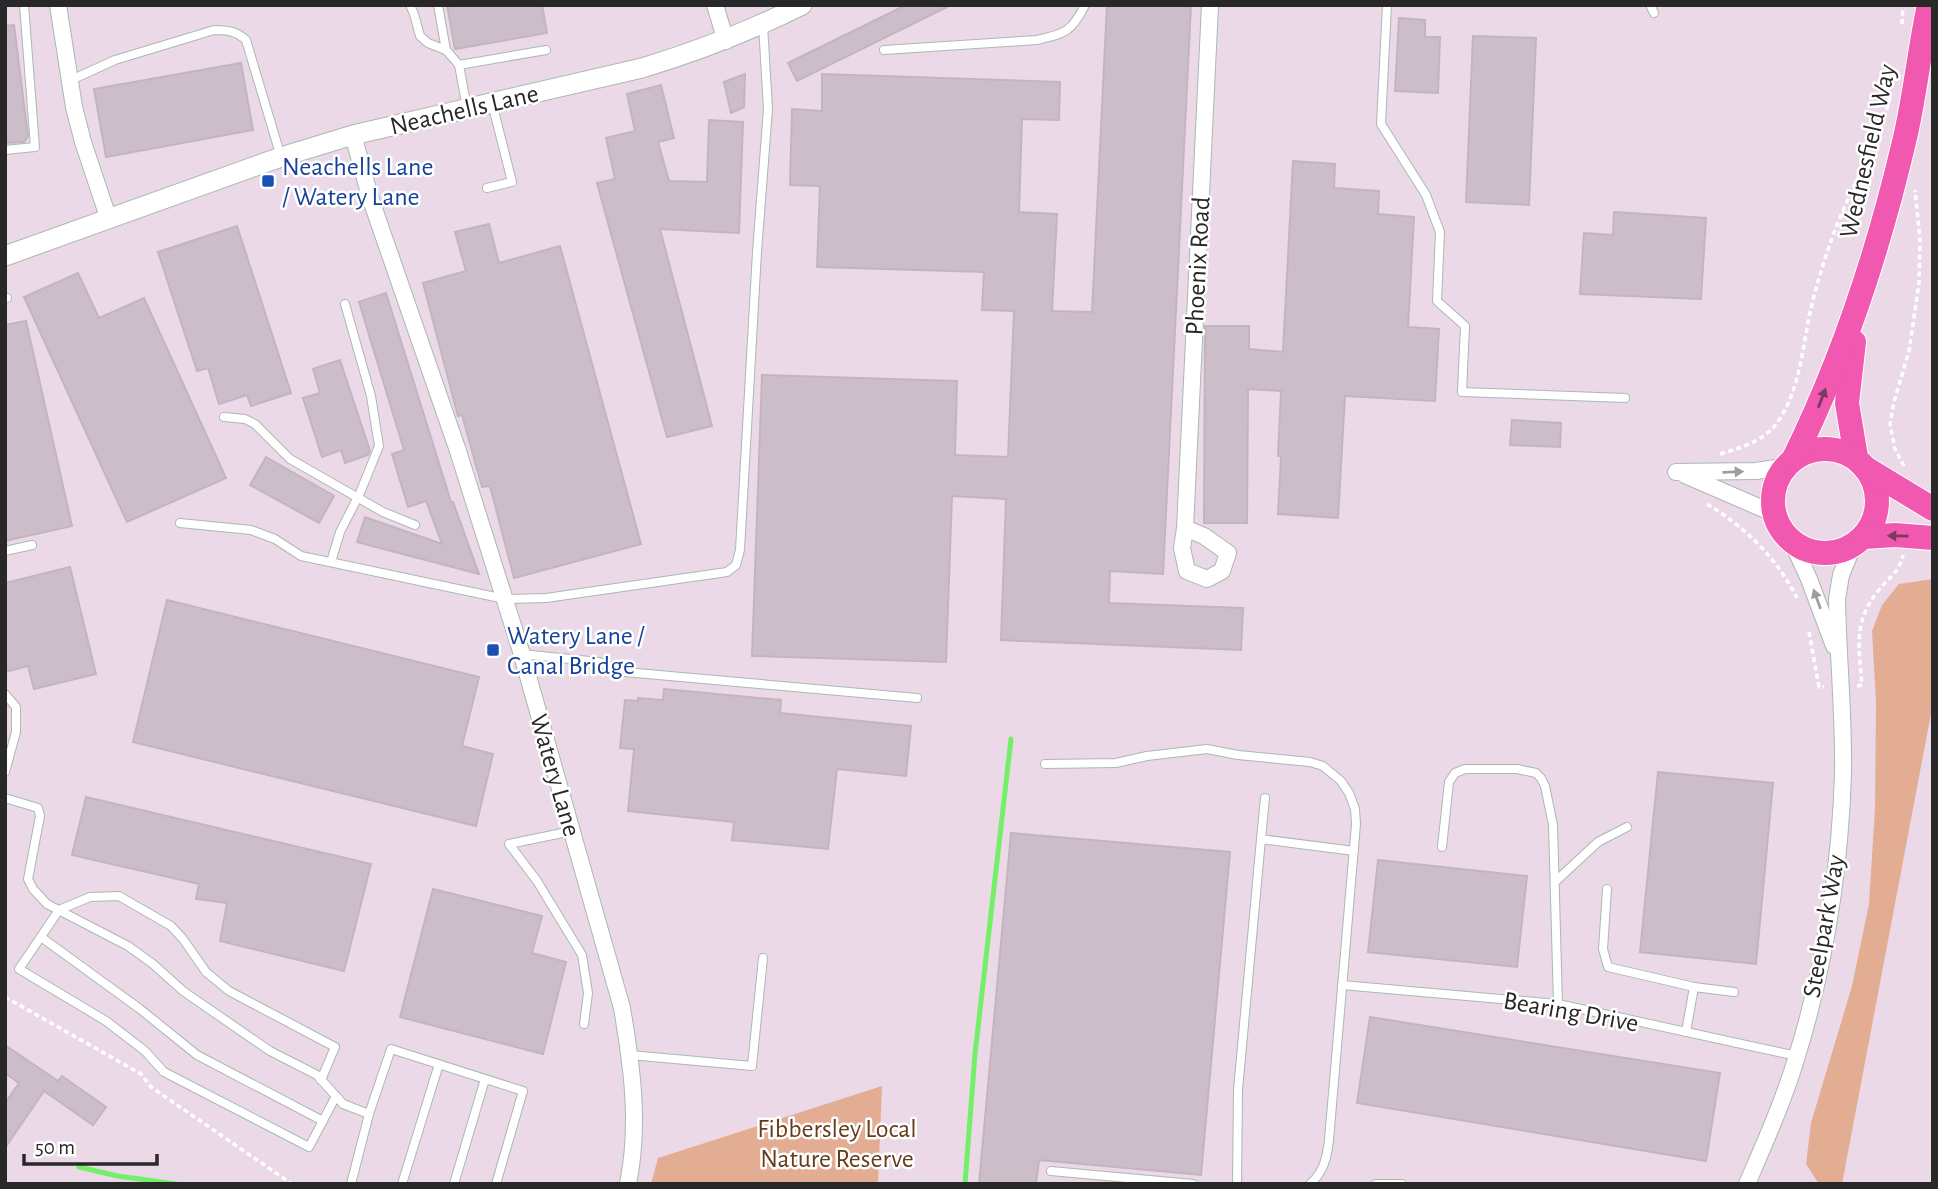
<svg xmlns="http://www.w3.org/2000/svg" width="1938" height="1189" viewBox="0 0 1938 1189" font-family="'Alegreya Sans',sans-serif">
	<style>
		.green { fill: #e3ad94 }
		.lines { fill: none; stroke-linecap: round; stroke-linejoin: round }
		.stream { stroke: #74ef6a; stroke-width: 5 }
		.building { fill: #ccbec9; stroke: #c6b3c0; stroke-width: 2 }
		.service-casing { stroke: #aab9b1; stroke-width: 10 }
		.minor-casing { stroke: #aab9b1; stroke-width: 18 }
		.tertiary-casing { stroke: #aab9b1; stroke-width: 21 }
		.primary-casing { stroke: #fff; stroke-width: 26 }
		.path { stroke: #fff; stroke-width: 3.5; stroke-dasharray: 5 3.5; stroke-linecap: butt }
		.service { stroke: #fff; stroke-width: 8 }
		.minor { stroke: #fff; stroke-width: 16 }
		.tertiary { stroke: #fff; stroke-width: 19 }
		.primary { stroke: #f158b0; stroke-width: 24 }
		.oneway { fill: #783b5e }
		.oneway2 { fill: #9e9e9e }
		.transit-dot { fill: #1a4fb4; stroke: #fff; stroke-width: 2.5 }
		.labels { text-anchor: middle; stroke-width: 5; stroke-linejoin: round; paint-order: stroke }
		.street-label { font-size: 26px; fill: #282828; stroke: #fff }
		.transit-label { font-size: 26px; fill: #164399; stroke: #fff; text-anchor: start }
		.park-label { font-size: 26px; fill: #653b18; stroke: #fff }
	</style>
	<rect width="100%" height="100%" fill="#ebd9e7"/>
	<g class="green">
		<path d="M1933 579V703L1842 1184H1819L1806 1164 1811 1123 1852 986 1869 904 1875 808 1876 701 1872 631 1882 605 1899 584Z"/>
		<path d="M882 1086 878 1184H651L658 1158Z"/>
	</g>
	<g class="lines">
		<g class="stream">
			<path d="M79 1167 118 1176 176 1184"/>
			<path d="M965 1184 975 1054 1011 739"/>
		</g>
	</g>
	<g class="building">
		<path d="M447 5H542L547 33 455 49Z"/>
		<path d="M906 5H951L797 81 788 63Z"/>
		<path d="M1107 5H1191L1163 574 1110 571 1109 603 1243 608 1241 650 1001 640 1006 499 952 496 946 662 752 656 762 375 957 381 955 455 1008 457 1014 311 982 310 984 272 817 267 820 186 790 185 792 109 822 111V74L1060 82 1059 120 1022 119 1019 212 1057 214 1052 311 1092 312Z"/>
		<path d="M1399 18 1425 20V37H1440L1438 93 1395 91Z"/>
		<path d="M14 25 28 136 24 142 5 143V26Z"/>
		<path d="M1473 36 1536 38 1529 205 1466 202Z"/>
		<path d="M241 63 253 130 106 157 94 89Z"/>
		<path d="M745 74 744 107 731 113 724 82Z"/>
		<path d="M661 85 674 138 658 142 669 181 707 182 709 120 743 122 739 233 660 229 712 426 667 437 597 183 615 179 606 138 635 131 627 94Z"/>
		<path d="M1293 161 1335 164 1334 188 1379 191 1378 214 1414 217 1408 327 1439 329 1435 401 1345 396 1338 518 1278 514 1281 456H1278L1281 391 1248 389 1247 523H1204L1205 326H1249V349L1283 352Z"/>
		<path d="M1614 212 1706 218 1701 299 1580 294 1584 233 1613 235Z"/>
		<path d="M489 224 499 263 560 246 641 544 514 578 490 486 482 487 462 415 458 416 423 283 466 271 455 232Z"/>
		<path d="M237 226 291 393 251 406 247 395 219 404 208 368 197 371 158 252Z"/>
		<path d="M78 273 99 318 144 298 226 478 127 522 24 297Z"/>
		<path d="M386 293 451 502H453L479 574 357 542 365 517 442 544 426 501 408 507 392 454 404 450 359 302Z"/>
		<path d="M26 321 72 526 5 541V325Z"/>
		<path d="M340 360 370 451 368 455 345 463 341 450 322 457 303 398 320 393 313 369Z"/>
		<path d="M1512 420 1561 423 1560 447 1510 445Z"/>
		<path d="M266 457 334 496 319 523 250 485Z"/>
		<path d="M70 567 96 674 34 689 28 666 5 672V583Z"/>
		<path d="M167 600 479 677 462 746 493 754 476 826 133 742Z"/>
		<path d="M664 689 781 700 780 713 911 726 906 776 837 769 828 849 732 840 734 822 628 811 634 749 620 748 625 700 638 701V698L663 700Z"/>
		<path d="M1658 772 1773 783 1756 964 1640 952Z"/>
		<path d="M86 797 371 864 344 971 220 941 227 903 196 899 199 884 72 855Z"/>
		<path d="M1011 833 1230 852 1201 1175 1039 1160 1036 1184H979Z"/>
		<path d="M1378 860 1527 876 1517 967 1368 952Z"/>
		<path d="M433 889 542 916 532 953 566 962 543 1054 400 1017Z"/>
		<path d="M1370 1017 1720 1073 1706 1161 1357 1103Z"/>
		<path d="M5 1045 58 1081 62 1076 106 1107 93 1125 44 1091 5 1148V1103L19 1083 5 1073Z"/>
	</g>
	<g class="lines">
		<defs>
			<g id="service">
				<path d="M410 5 414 14 420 36 428 43 446 50 459 65"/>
				<path d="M438 5 446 50"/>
				<path d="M1387 5 1381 124 1426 195 1440 232 1437 301 1465 326 1462 392 1625 398"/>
				<path d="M1650 5 1654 13"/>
				<path d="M884 50 1037 40C1064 34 1072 32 1085 5"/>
				<path d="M69 81 115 60 214 30C228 30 236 31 246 40L281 157"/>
				<path d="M467 108 459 65 546 50"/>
				<path d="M5 150 35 147 24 5"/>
				<path d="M487 188 512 182 492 103"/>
				<path d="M5 298H7"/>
				<path d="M224 417 245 419 255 424 290 459 383 512 415 525"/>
				<path d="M180 523 251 530 275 539 301 556 505 599 546 598 727 572 736 565 740 550 757 252 768 109 763 25"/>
				<path d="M5 551 32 545"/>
				<path d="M331 562 340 532 360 493 379 446 371 396 345 304"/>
				<path d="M522 654 599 662 625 672 917 698"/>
				<path d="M5 694 16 707V732L5 772"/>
				<path d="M1045 764 1116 763 1147 756 1207 749 1238 755 1310 762 1323 766 1341 781 1349 793 1355 809 1356 824 1329 1140C1327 1157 1324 1172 1310 1184"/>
				<path d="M5 798 38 808 40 816 28 879 33 889 47 904 128 946 153 964 183 991 270 1051 317 1075 343 1104 369 1114"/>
				<path d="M572 831 509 844 537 881 582 955 588 993 584 1024"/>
				<path d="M1261 839 1265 798"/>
				<path d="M1442 847 1449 782 1455 773 1465 769H1517L1536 773 1541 778 1545 786 1553 825 1558 1004"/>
				<path d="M1556 881 1598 842 1627 827"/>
				<path d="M1607 889 1603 949 1608 967 1694 987 1734 992"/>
				<path d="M41 937 140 1009 197 1055 323 1121"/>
				<path d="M1342 985 1558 1004 1797 1056"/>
				<path d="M1686 1032 1694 987"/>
				<path d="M630 1055 752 1066 763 958"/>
				<path d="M321 1080 335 1047 229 991 206 972 183 939 171 926 119 896 90 897 59 910 19 969 106 1021 145 1051 164 1072 309 1147 336 1096"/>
				<path d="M1051 1171 1193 1184"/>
				<path d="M351 1184 369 1114 391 1049 523 1091 496 1184"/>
				<path d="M402 1184 439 1064"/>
				<path d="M454 1184 485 1079"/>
				<path d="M1237 1184 1238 1090 1261 839 1354 851"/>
				<path d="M1376 1184H1402"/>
			</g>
			<g id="minor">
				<path d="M58 5 74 107 83 142 109 220"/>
				<path d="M715 5 726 41"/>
				<path d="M353 135 371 200 457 448 520 648 622 1008C632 1067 640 1124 628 1184"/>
				<path d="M1676 472 1756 471 1788 466"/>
				<path d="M1685 475 1775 514"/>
				<path d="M1185 528 1210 5"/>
				<path d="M1185 528 1204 536 1228 553 1222 571 1207 579 1187 571 1182 548Z"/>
				<path d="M1792 542 1809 579 1834 646"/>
				<path d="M1747 1184C1765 1142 1784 1100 1797 1056 1825 965 1840 869 1843 774 1844 716 1838 658 1837 599L1841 575 1853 546"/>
			</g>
			<path id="tertiary" d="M5 256 281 157 353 135 642 68C698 51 750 31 802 5"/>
			<g id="primary">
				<path d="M1854 342 1847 403 1856 457"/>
				<circle cx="1825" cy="501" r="52"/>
				<path d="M1793 460C1843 359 1878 252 1904 142 1915 97 1919 51 1929 5"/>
				<path d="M1867 469 1933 509"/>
				<path d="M1864 537 1895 535 1933 538"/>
			</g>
		</defs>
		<use href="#service" class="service-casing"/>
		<use href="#minor" class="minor-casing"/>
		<use href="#tertiary" class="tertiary-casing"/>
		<use href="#primary" class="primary-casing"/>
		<g class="path">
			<path d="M1902 24 1903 5"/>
			<path d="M1720 454C1743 447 1765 441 1779 420 1800 389 1803 344 1811 308 1816 287 1822 267 1829 247 1846 194 1878 147 1891 94"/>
			<path d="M1904 466 1895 449 1890 424 1894 402 1909 351 1919 283 1920 240 1915 190"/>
			<path d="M1707 504C1746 528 1776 557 1797 598"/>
			<path d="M1809 632 1819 687H1824"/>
			<path d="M1857 686 1862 685C1859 648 1853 622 1878 591 1888 578 1900 572 1903 555"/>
			<path d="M5 997 141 1074 151 1087 292 1184"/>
		</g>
		<use href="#service" class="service"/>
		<use href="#minor" class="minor"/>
		<use href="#tertiary" class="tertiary"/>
		<use href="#primary" class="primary"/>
	</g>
	<defs><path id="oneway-solid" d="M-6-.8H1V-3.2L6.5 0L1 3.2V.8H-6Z" transform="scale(1.75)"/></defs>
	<g class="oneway">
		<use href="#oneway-solid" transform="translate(1822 398) rotate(-69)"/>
		<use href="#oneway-solid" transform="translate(1898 536) rotate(-179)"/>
	</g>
	<g class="oneway2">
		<use href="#oneway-solid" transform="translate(1733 472) rotate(-2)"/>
		<use href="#oneway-solid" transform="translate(1817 599) rotate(-110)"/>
	</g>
	<g class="transit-dot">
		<rect x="261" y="174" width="14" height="14" rx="3.5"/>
		<rect x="486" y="643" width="14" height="14" rx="3.5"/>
	</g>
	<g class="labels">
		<g class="street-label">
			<text transform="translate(464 109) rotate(-13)" y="9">Neachells Lane</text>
			<text transform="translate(1867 151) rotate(-77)" y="9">Wednesfield Way</text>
			<text transform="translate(1197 266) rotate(-87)" y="9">Phoenix Road</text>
			<text transform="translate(556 775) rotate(74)" y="9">Watery Lane</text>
			<text transform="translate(1823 926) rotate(-80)" y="9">Steelpark Way</text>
			<text transform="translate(1571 1011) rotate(10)" y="9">Bearing Drive</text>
		</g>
		<g class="transit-label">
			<text x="282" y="175">Neachells Lane<tspan x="282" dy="30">/ Watery Lane</tspan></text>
			<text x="507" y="644">Watery Lane /<tspan x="507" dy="30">Canal Bridge</tspan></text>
		</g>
		<g class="park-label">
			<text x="837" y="1137">Fibbersley Local<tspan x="837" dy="30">Nature Reserve</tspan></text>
		</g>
	</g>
	<rect width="1938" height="1189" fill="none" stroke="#282828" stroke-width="14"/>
	<path d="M24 1154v10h133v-10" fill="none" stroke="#282828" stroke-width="3.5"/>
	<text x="35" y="1154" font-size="21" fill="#282828" stroke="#ffffff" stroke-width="5" paint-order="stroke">50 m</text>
</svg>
